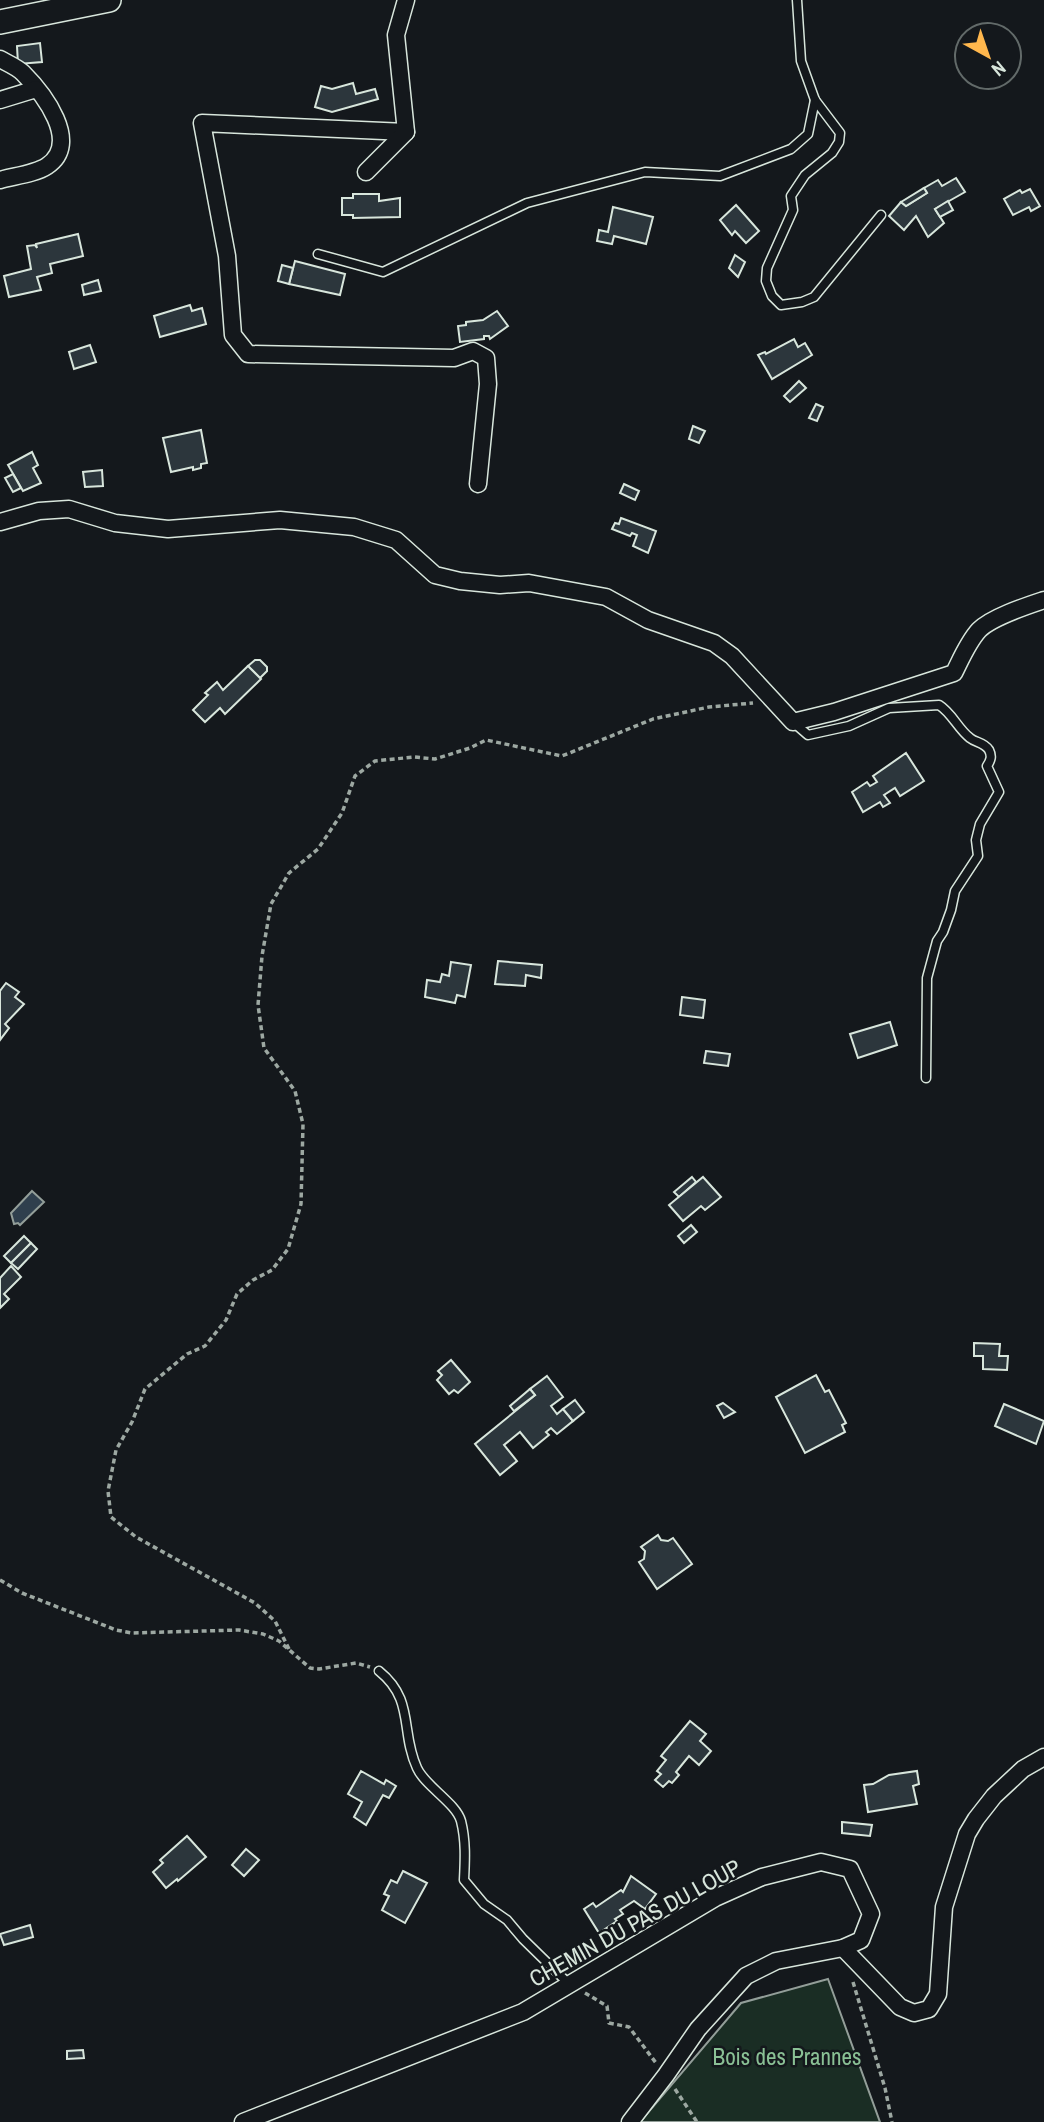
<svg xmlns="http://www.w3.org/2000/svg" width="1044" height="2122" viewBox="0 0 1044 2122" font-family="'Archivo Narrow',sans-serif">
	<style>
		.green { fill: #1a2d24; stroke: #939e99; stroke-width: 2 }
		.water { fill: #2f3f4d; stroke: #939e99; stroke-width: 2 }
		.building { fill: #2c363c; stroke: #d8e6dc; stroke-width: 2 }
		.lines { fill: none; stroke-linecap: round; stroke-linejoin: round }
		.lane-casing { stroke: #d8e6dc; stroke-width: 11 }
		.street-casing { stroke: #d8e6dc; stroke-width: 19 }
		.secondary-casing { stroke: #d8e6dc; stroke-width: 26 }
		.path { stroke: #9da8a2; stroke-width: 3.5; stroke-dasharray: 5 3.5; stroke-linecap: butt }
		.lane { stroke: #14181c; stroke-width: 8 }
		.street { stroke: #14181c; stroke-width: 16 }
		.secondary { stroke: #14181c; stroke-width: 23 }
		.labels { text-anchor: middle; stroke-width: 5; stroke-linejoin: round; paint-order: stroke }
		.street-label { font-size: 23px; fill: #d8e6dc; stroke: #14181c }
		.park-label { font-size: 23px; fill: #8ac095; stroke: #14181c }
	</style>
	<rect width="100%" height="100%" fill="#14181c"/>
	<path class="green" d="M828 1979 880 2122H640L741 2003Z"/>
	<path class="water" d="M32 1191 44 1202 20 1225 18 1223 14 1224 11 1213Z"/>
	<g class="building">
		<path d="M40 43 42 62 18 64 17 46Z"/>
		<path d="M353 83 356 94 375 89 378 99 332 112 315 107 321 86 332 89Z"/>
		<path d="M956 178 965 192 935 209 944 223 928 237 916 216 904 230 889 216 901 202 906 206 927 193 924 188 938 180 942 186Z"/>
		<path d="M924 188 927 193 906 206 901 202Z"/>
		<path d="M1030 189 1040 206 1031 211 1029 207 1013 215 1004 199 1020 190 1022 193Z"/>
		<path d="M353 194H379V201L400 198V217L353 218V215H342V198H353Z"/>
		<path d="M948 201 953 210 940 217 935 209Z"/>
		<path d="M736 205 759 231 746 243 735 231 732 235 720 220Z"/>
		<path d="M613 207 653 217 646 244 614 236 612 244 597 241 599 230 608 232Z"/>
		<path d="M78 234 83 256 50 264 52 273 37 277 41 290 9 297 4 276 31 269 27 246 35 245 37 248 36 244Z"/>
		<path d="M735 255 745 262 738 277 729 268Z"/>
		<path d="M295 261 345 274 340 295 289 284Z"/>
		<path d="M282 265 293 268 289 284 278 281Z"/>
		<path d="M98 280 101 291 84 295 82 285Z"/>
		<path d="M190 305 192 311 202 308 206 324 160 337 154 316Z"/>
		<path d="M497 311 508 326 490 339 489 336H484V339L460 342 458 326 466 325V322L483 320Z"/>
		<path d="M794 339 798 347 805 343 812 355 772 379 758 355 765 352 766 354Z"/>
		<path d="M90 345 96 362 74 369 69 352Z"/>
		<path d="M799 381 806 388 790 402 784 396Z"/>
		<path d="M816 404 823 407 817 421 809 418Z"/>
		<path d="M693 426 705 431 699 443 689 439Z"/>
		<path d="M201 430 207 463 201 464V468L193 470V467L171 472 163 438Z"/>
		<path d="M32 452 38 465 33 468 41 483 23 491 8 465Z"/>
		<path d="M102 470 103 486 85 487 83 472Z"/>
		<path d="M13 474 21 488 13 492 5 478Z"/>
		<path d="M624 484 639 491 635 500 620 493Z"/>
		<path d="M621 518 656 531 648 553 633 546 637 535 632 533 630 536 612 529 615 523 619 524Z"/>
		<path d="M255 660H260L267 667V671L260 678 248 666Z"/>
		<path d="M248 666 261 679 225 714 220 708 205 722 193 710 208 695 205 693 217 682 223 690Z"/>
		<path d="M906 753 924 781 900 796 895 788 884 795 890 803 883 807 880 802 863 812 852 792 867 782 870 786 877 782 873 776Z"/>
		<path d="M498 961 542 965 541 978 526 975 525 986 495 984Z"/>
		<path d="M451 962 471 965 465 997 457 995 455 1003 425 997 427 980 440 982 442 974 449 976Z"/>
		<path d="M6 983 19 992 15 997 24 1004 5 1024 9 1028 0 1040V991Z"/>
		<path d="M682 997 705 1000 703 1018 680 1015Z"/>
		<path d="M890 1022 897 1045 858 1058 850 1034Z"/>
		<path d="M706 1051 730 1054 728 1066 704 1063Z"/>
		<path d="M692 1177 696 1182 679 1197 674 1192Z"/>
		<path d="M703 1177 721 1197 705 1210 701 1206 683 1221 669 1205Z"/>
		<path d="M691 1225 697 1232 684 1243 678 1236Z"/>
		<path d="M24 1236 31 1243 11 1263 4 1256Z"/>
		<path d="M31 1243 37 1249 18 1269 11 1263Z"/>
		<path d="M11 1266 21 1277 4 1294 9 1299 0 1308V1278Z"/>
		<path d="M974 1343 1000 1344 999 1356H1008L1007 1370 983 1369V1356H974Z"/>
		<path d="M451 1360 470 1382 458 1393 454 1390 449 1394 437 1380 442 1375 438 1371Z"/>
		<path d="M816 1375 825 1392 829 1390 846 1423 842 1425 845 1432 805 1453 776 1397Z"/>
		<path d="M547 1376 563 1397 551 1406 557 1414 563 1409 573 1421 557 1434 551 1428 546 1432 549 1435 533 1448 520 1432 504 1445 517 1461 500 1475 475 1444 535 1395 530 1389Z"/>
		<path d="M530 1389 535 1395 514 1411 510 1406Z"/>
		<path d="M575 1400 584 1412 573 1421 563 1409Z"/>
		<path d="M723 1403 735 1412 724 1418 717 1406Z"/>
		<path d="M1004 1404 1044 1421 1036 1444 995 1426Z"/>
		<path d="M658 1535 661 1540 668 1541 673 1538 692 1564 657 1589 639 1562 644 1559 645 1551 641 1547Z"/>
		<path d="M690 1721 706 1734 700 1741 711 1751 699 1765 689 1756 676 1772 679 1775 672 1783 669 1781 663 1787 655 1780 661 1774 657 1771 666 1760 661 1756Z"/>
		<path d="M361 1771 384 1784 386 1780 396 1786 389 1798 383 1795 366 1825 354 1817 362 1802 348 1794Z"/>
		<path d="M917 1771 919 1784 913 1786 917 1804 868 1812 864 1785 873 1784 889 1775Z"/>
		<path d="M842 1822 872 1825 870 1836 842 1833Z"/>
		<path d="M187 1836 206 1857 178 1881 177 1879 166 1888 153 1872 163 1863 160 1860Z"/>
		<path d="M246 1849 259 1860 244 1876 232 1865Z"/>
		<path d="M403 1871 427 1883 405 1923 382 1910 389 1896 384 1894 391 1880 397 1883Z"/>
		<path d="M631 1876 656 1894 645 1909 634 1901 620 1910 623 1914 615 1919 617 1921 599 1933 584 1909 593 1903 596 1907 621 1890 623 1892Z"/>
		<path d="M30 1925 33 1937 4 1945 0 1934Z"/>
		<path d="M83 2050 84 2058 67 2059V2051Z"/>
	</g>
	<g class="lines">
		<defs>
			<g id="lane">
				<path d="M797 0 801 61 815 100 840 133 839 142 832 153 805 175 791 196 793 210 767 268 766 281 772 296 781 305 802 302 814 297 881 215"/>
				<path d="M318 254 383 272 527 203 645 172 720 176 791 149 808 134 815 100"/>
				<path d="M793 722 808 735 849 726 889 708 939 705C952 713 958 729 970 738 976 743 984 742 989 750 992 756 991 760 987 766L999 792 980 824 976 840 978 856 955 891 951 910 943 932 937 941 927 978 926 1078"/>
				<path d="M379 1671C415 1700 400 1731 417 1768 425 1786 456 1803 461 1821 466 1841 465 1860 464 1880L484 1904 507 1920 523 1939 569 1984"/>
			</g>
			<g id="street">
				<path d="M0 59C7 63 17 67 23 73 43 93 82 143 47 166 35 174 14 176 0 180"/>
				<path d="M0 100 36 89"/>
				<path d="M406 132 202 123 227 256 233 335 248 354 454 358 473 351 486 358 488 384 478 484"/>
				<path d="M366 172 406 132 396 35 406 0"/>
				<path d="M0 522 39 511 69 509 115 523 168 529 280 520 354 527 396 540 435 575 460 581 500 585 529 583 606 597 648 620 714 643 732 656 793 722 834 712 954 673C961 659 968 642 979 630 992 617 1026 606 1044 600"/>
				<path d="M843 1948 900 2007 914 2013 929 2009 938 1994 944 1907 967 1834 976 1819 994 1796 1023 1769 1044 1757"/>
				<path d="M243 2122 523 2012 715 1898 762 1877 821 1862 850 1869 871 1914 861 1940 843 1948 776 1961 746 1976 698 2029 666 2075 630 2122"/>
			</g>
			<path id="secondary" d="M0 22 109 0"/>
		</defs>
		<use href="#lane" class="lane-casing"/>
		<use href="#street" class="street-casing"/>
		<use href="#secondary" class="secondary-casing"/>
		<g class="path">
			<path d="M0 1580 22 1593 116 1630 132 1633 239 1630 263 1634 279 1641 310 1668 319 1669 356 1663 370 1667"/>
			<path d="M289 1649 275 1621 255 1603 136 1537 111 1517 108 1491 116 1450 132 1422 145 1389 187 1354 205 1346 226 1320 237 1294 253 1280 272 1270 288 1249 301 1204 303 1124 295 1091 264 1048 258 1005 262 956 271 904 289 873 318 849 342 813 355 776 375 761 414 757 435 759 470 748 486 740 562 756 653 719 709 707 753 703"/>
			<path d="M853 1982 885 2088 892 2122"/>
			<path d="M585 1993 607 2006 609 2023 629 2027 656 2063"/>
			<path d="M675 2089 697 2122"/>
		</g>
		<use href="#lane" class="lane"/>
		<use href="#street" class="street"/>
		<use href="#secondary" class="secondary"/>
	</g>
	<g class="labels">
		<g class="street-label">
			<text transform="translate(635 1923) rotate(-29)" y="8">CHEMIN DU PAS DU LOUP</text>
		</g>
		<g class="park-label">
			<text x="787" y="2065">Bois des Prannes</text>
		</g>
	</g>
	<g transform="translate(988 56) rotate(140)"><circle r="33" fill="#14181c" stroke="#626a69" stroke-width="2"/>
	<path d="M0-5L12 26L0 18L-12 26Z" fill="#ffb74d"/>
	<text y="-10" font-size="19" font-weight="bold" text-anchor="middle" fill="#d8e6dc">N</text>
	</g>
</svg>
